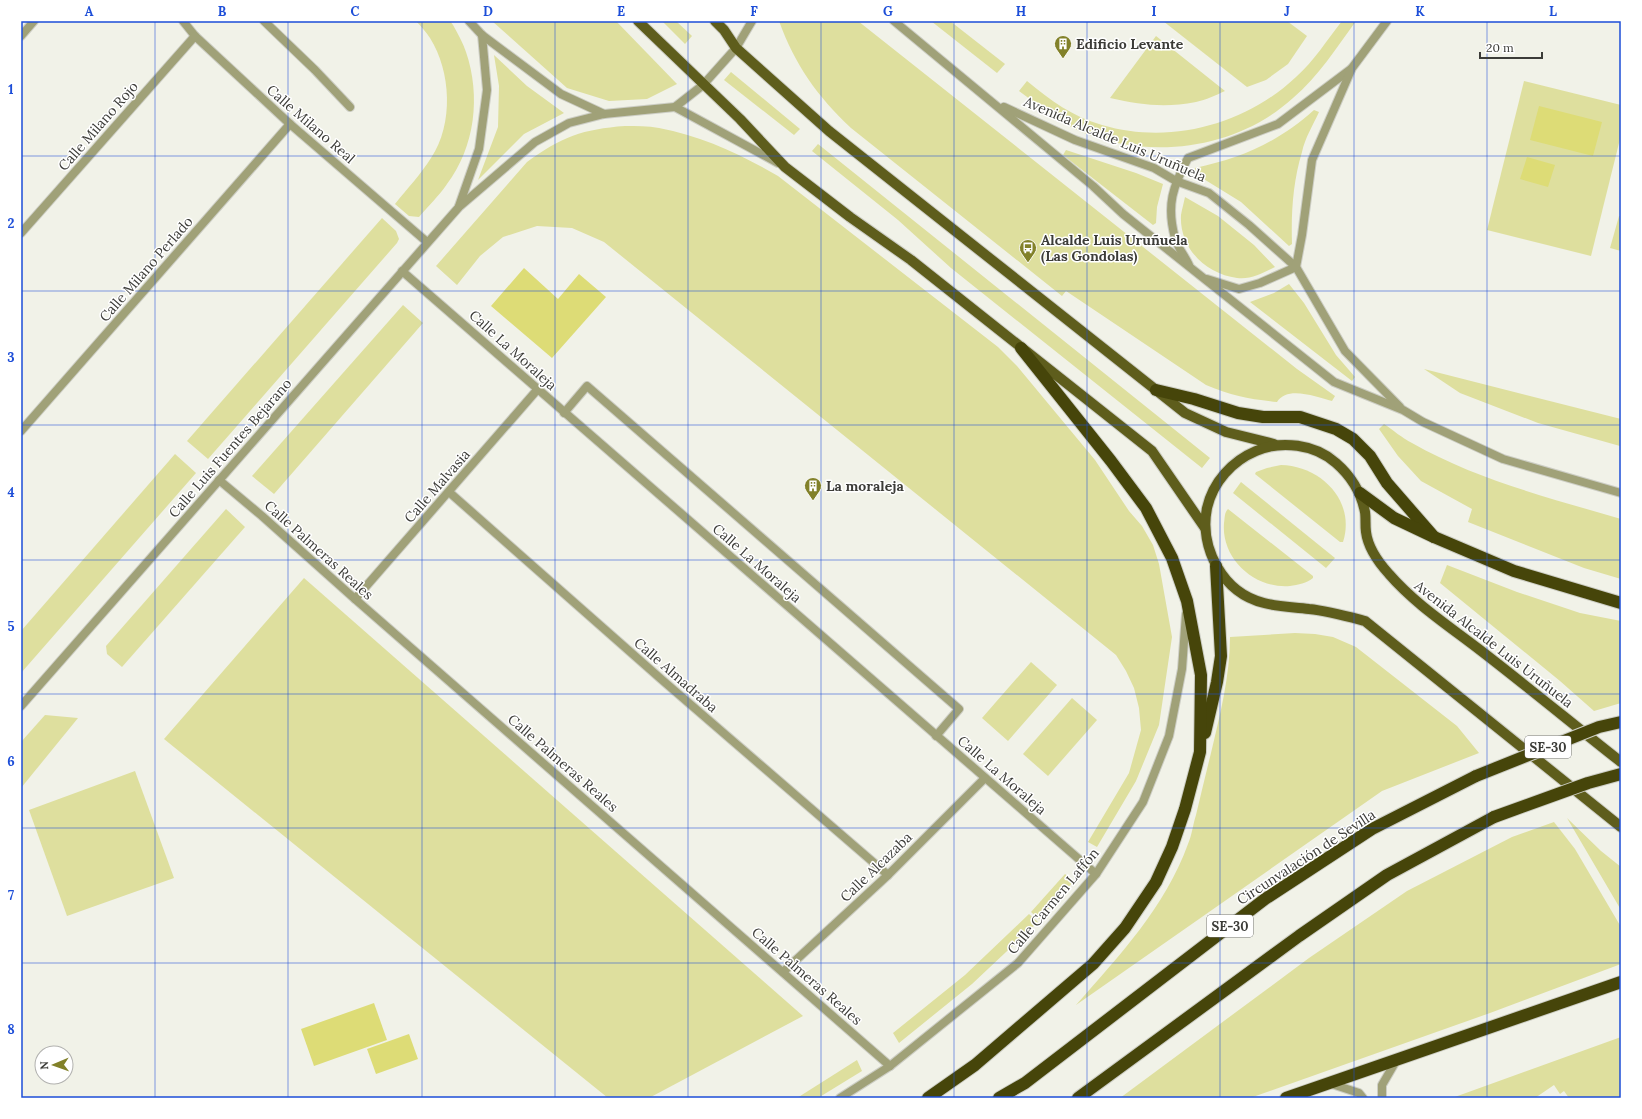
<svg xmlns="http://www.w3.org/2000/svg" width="1642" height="1119" viewBox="0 0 1642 1119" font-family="Lora,serif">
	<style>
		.green { fill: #dedf9e }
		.water { fill: #dddc76 }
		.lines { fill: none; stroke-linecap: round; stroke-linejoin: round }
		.minor-casing { stroke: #cdcec5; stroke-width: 10 }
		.tertiary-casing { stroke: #cdcec5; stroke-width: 10 }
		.primary-casing { stroke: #cdcec5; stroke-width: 12 }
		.motorway-casing { stroke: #cdcec5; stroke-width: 14 }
		.minor { stroke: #a0a178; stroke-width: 8 }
		.tertiary { stroke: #a0a178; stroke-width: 8 }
		.primary { stroke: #5e5d1c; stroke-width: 10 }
		.motorway { stroke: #46450a; stroke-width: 12 }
		.motorway-bridge-casing { stroke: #cdcec5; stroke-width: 14; stroke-linecap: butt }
		.motorway-bridge { stroke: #46450a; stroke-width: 12 }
		.grid { fill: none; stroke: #1d4ed8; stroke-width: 1; stroke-opacity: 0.55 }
		.labels { text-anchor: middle; stroke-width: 3; stroke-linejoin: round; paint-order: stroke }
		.shield { fill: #fff; stroke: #767674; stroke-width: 1 }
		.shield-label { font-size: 13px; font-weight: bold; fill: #3c3c38 }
		.poi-label { font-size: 14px; font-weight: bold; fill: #3c3c38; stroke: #fff; text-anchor: start }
		.street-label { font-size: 14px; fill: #3c3c38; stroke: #fff }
		.neatline { fill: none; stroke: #1d4ed8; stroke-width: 1.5 }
		.grid-label { font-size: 13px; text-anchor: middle; font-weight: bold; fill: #1d4ed8 }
	</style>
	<rect width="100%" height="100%" fill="#f1f2e8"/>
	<g class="green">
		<path d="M416 21H450L453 25C458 34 463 43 466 52 481 96 475 147 447 184 439 196 428 206 419 217L409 216 395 204C407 189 421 174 431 158 454 124 451 71 430 38 426 32 421 26 416 21Z"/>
		<path d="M492 21H616L677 84 647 99 609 101 567 88Z"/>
		<path d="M662 21H676L692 36 685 44Z"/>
		<path d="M779 21H858L1297 369 1335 396 1332 401C1317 397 1287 385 1277 402 1249 399 1232 396 1206 385L1066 291 1062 296 851 128C817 96 795 65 779 21Z"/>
		<path d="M931 21H950L1005 64 997 73Z"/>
		<path d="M1163 21H1287L1307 36 1288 64 1266 80 1247 87Z"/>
		<path d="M1342 21H1356C1337 47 1318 77 1293 98 1236 150 1147 161 1077 130 1056 120 1038 105 1019 91L1027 81C1050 100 1073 117 1102 125 1170 145 1245 125 1296 77 1314 61 1327 40 1342 21Z"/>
		<path d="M1156 36 1225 91C1216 95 1206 100 1196 102 1165 108 1141 105 1110 98Z"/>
		<path d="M494 55 527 86 564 113 524 134 478 180 498 127 499 86Z"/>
		<path d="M731 72 800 129 794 135 724 80Z"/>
		<path d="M1524 81 1621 105V135L1591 256 1487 230Z"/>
		<path d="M1314 110 1319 112C1313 125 1305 138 1302 152 1293 182 1291 212 1292 244L1289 246 1241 202 1194 173 1195 168C1242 158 1278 142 1314 110Z"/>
		<path d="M625 126C636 126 648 126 659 128 702 136 740 154 778 176L998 347 1017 366 1095 460 1129 511 1142 526 1153 545 1159 564 1172 637 1159 725 1136 781 1097 847 1088 842 1129 773 1141 730 1139 708 1134 688 1126 671 1116 655 604 242 572 228 537 226 503 237 480 256 457 285 436 266 527 162C561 137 583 129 625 126Z"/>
		<path d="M818 144 1210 458 1202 468 951 268 898 220 812 151Z"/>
		<path d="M1066 150 1136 173 1163 184 1157 207 1156 223 1153 225 1063 155Z"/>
		<path d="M1185 197 1218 216 1254 245 1275 267C1263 273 1250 280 1237 278 1206 274 1179 248 1181 215 1182 209 1184 202 1185 197Z"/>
		<path d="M1619 216H1621V251L1610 248Z"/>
		<path d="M382 218 396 231 399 239 397 243 208 459 187 441Z"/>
		<path d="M1289 284 1304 303 1336 355 1355 377 1352 381 1250 302 1274 293Z"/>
		<path d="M403 305 423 323 274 494 252 476Z"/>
		<path d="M1424 369 1621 419 1620 446 1538 423 1460 393Z"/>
		<path d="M1384 424C1393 430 1402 438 1412 443 1477 480 1550 498 1621 519V579L1584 568 1468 522 1472 509 1421 481 1398 456 1379 429Z"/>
		<path d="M175 454 196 473 21 673V631Z"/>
		<path d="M1281 465C1321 466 1356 501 1343 542H1340L1255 474 1256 472 1267 468Z"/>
		<path d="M1241 482 1335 558 1326 568 1233 493Z"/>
		<path d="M226 509 245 527 122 667 107 654 106 646Z"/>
		<path d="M1228 509 1313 576V578C1307 583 1298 585 1290 586 1255 589 1221 559 1224 523 1225 518 1224 513 1228 509Z"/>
		<path d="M1447 565 1517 592 1580 613 1621 621V703L1594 711 1560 681 1440 583Z"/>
		<path d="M304 578 803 1016 649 1098H608L164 739Z"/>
		<path d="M1295 633 1315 634 1333 637 1356 647 1457 726 1479 753 1382 791 1076 1005C1120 955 1165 907 1188 844 1192 835 1193 824 1196 815 1201 794 1206 773 1211 753 1220 715 1230 676 1230 637Z"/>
		<path d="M1031 662 1057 685 1008 741 982 718Z"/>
		<path d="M1072 698 1097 720 1048 776 1023 754Z"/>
		<path d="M45 715 78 718 21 788V742Z"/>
		<path d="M135 771 174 878 67 916 29 810Z"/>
		<path d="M1567 818 1601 851 1621 867V910Z"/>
		<path d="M1554 822 1575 849 1621 927V964L1490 1013 1250 1098H1120L1309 958 1407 891 1512 837Z"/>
		<path d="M1065 874 1074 881 1039 919 1031 912Z"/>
		<path d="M1029 914 1038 922 972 984 899 1043 893 1033 965 975Z"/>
		<path d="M1621 1037V1098H1569L1564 1091 1560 1094 1554 1085 1535 1098H1452Z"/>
		<path d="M857 1060 862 1071 818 1098H797Z"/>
	</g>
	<g class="water">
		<path d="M1539 106 1602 122 1593 156 1530 140Z"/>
		<path d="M1527 157 1555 165 1548 187 1520 179Z"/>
		<path d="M524 268 558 299 579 274 606 297 552 358 491 306Z"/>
		<path d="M374 1003 387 1040 314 1066 301 1029Z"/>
		<path d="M409 1034 418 1059 376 1074 367 1049Z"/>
	</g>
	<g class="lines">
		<defs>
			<g id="minor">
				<path d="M183 21 195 36 290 124 427 242"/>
				<path d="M264 21 315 70 350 107"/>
				<path d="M894 21 1093 186 1123 214 1334 382 1403 410 1423 422 1503 459 1621 493"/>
				<path d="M21 36 34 21"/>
				<path d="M1004 107 1075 140 1154 168 1176 181 1209 193 1249 225 1296 267 1345 351 1400 407"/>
				<path d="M21 233 195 36"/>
				<path d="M1189 265C1185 256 1177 247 1175 238 1166 205 1173 186 1188 158L1278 124 1351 69"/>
				<path d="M402 271 1096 874"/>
				<path d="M1207 279 1239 289 1260 283 1296 267 1302 235 1312 160 1352 68 1387 21"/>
				<path d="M564 413 587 386 959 709 936 736"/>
				<path d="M21 431 290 124"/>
				<path d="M219 480 262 516 355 599 890 1066"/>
				<path d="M449 492 661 679 888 875"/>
				<path d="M355 599 537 390"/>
				<path d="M783 972 888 875 985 778"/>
				<path d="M1329 1083 1359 1093 1363 1098"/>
				<path d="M840 1098 890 1066 1018 963 1096 874 1143 802 1169 736 1182 669 1186 614"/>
				<path d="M1382 1098V1085L1396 1061"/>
			</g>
			<g id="tertiary">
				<path d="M469 21 482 35 561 94 604 114"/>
				<path d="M675 107 778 163"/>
				<path d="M459 206 479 149 487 90 482 35"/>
				<path d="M21 706 459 207 535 142 569 123 604 114 675 107 703 85 736 48 752 21"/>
			</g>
			<g id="primary">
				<path d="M638 21 740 119 785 167 850 217 911 260 1152 451 1205 528"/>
				<path d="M715 21 724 30 736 48 829 131 1185 413 1226 432 1274 444"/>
				<path d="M1621 762C1574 725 1528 687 1480 650 1449 626 1415 604 1389 574 1379 563 1368 548 1366 532 1365 525 1366 518 1365 512 1361 492 1351 476 1336 463 1315 444 1281 440 1256 451 1232 461 1213 482 1207 508 1199 548 1223 593 1264 603 1279 607 1294 607 1309 609 1328 611 1346 616 1365 621L1621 827"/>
			</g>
			<g id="motorway">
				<path d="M1156 390 1194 399 1238 413 1263 417H1300L1336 429 1353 439 1370 456 1387 483 1434 537"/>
				<path d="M1360 493 1394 518 1434 537 1514 571 1621 603"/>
				<path d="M1205 733 1217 682 1221 656 1216 566"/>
				<path d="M928 1098 975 1065 1093 964 1125 928 1156 882 1172 847 1185 809 1200 752 1201 675 1187 601 1172 558 1146 508 1111 461 1021 348"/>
				<path d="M999 1098 1025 1083 1265 899 1372 829 1476 776"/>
				<path d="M1078 1098 1299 936 1387 875 1494 817"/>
				<path d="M1286 1098 1621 982"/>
			</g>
		</defs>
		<use href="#minor" class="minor-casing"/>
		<use href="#tertiary" class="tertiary-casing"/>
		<use href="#primary" class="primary-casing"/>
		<use href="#motorway" class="motorway-casing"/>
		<use href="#minor" class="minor"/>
		<use href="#tertiary" class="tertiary"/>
		<use href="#primary" class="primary"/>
		<use href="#motorway" class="motorway"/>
		<defs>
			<g id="motorway-bridge">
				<path d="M1476 776 1599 727 1621 722"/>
				<path d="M1494 817 1588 783 1621 774"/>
			</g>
		</defs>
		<use href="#motorway-bridge" class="motorway-bridge-casing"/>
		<use href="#motorway-bridge" class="motorway-bridge"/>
	</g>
	<path class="grid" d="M155 21V1098M288 21V1098M422 21V1098M555 21V1098M688 21V1098M821 21V1098M954 21V1098M1087 21V1098M1220 21V1098M1354 21V1098M1487 21V1098M21 156H1621M21 291H1621M21 425H1621M21 560H1621M21 694H1621M21 828H1621M21 963H1621"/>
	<defs>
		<symbol id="building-pin" viewBox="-11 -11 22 30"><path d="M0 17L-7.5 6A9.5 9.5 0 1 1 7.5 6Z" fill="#828129" stroke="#fff"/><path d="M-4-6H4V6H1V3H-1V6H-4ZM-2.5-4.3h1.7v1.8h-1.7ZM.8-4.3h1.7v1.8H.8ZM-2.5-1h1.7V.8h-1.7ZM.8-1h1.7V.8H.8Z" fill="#fff"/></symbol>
		<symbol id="bus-pin" viewBox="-11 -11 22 30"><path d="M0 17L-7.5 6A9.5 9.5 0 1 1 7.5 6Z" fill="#828129" stroke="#fff"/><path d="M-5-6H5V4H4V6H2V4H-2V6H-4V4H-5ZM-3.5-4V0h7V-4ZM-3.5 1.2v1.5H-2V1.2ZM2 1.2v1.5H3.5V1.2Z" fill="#fff"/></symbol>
	</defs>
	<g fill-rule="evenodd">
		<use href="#building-pin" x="1053" y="34" width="20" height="27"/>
		<use href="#bus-pin" x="1018" y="238" width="20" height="27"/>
		<use href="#building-pin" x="803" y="476" width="20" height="27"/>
	</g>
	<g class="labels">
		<g class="shield">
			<rect x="1525" y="736" width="46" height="22" rx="3"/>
			<rect x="1207" y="915" width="46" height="22" rx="3"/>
		</g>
		<g class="shield-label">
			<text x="1548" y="752">SE-30</text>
			<text x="1230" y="931">SE-30</text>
		</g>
		<g class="poi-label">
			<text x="1076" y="49">Edificio Levante</text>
			<text x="1041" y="245">Alcalde Luis Uruñuela<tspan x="1041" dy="16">(Las Gondolas)</tspan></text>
			<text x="826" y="491">La moraleja</text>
		</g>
		<g class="street-label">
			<text transform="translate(311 124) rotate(41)" y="5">Calle Milano Real</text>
			<text transform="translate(98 126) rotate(-49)" y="5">Calle Milano Rojo</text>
			<text transform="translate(1115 139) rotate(23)" y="5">Avenida Alcalde Luis Uruñuela</text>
			<text transform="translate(146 269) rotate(-49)" y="5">Calle Milano Perlado</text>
			<text transform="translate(513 350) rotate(42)" y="5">Calle La Moraleja</text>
			<text transform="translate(230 448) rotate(-49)" y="5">Calle Luis Fuentes Bejarano</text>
			<text transform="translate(437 486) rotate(-49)" y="5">Calle Malvasia</text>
			<text transform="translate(319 550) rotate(42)" y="5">Calle Palmeras Reales</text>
			<text transform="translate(757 563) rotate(41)" y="5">Calle La Moraleja</text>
			<text transform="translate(1494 644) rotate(38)" y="5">Avenida Alcalde Luis Uruñuela</text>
			<text transform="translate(676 675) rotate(41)" y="5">Calle Almadraba</text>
			<text transform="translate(563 763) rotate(41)" y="5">Calle Palmeras Reales</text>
			<text transform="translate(1002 775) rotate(41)" y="5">Calle La Moraleja</text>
			<text transform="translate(1306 857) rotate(-33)" y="5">Circunvalación de Sevilla</text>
			<text transform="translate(876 867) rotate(-44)" y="5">Calle Alcazaba</text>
			<text transform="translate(1053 901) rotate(-50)" y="5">Calle Carmen Laffón</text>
			<text transform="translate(807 976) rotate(41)" y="5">Calle Palmeras Reales</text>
		</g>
	</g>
	<rect width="1642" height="1119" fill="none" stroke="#ffffff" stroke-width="44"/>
	<g transform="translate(54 1065) rotate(268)"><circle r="19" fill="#ffffff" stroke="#b1b1af"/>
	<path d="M0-3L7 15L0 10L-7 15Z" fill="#828129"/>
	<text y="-6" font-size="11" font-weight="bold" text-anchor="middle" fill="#3c3c38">N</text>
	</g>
	<path d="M1480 52v6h62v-6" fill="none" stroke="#3c3c38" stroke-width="2"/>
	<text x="1486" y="52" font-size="12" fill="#3c3c38" stroke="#ffffff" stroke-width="3" paint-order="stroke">20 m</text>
	<rect x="22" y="22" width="1598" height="1075" class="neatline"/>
	<g class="grid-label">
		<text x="89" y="16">A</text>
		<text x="222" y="16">B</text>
		<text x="355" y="16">C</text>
		<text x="488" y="16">D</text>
		<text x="621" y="16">E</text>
		<text x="754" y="16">F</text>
		<text x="888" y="16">G</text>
		<text x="1021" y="16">H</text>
		<text x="1154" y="16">I</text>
		<text x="1287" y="16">J</text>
		<text x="1420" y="16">K</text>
		<text x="1553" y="16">L</text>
		<text x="11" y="94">1</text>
		<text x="11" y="228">2</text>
		<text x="11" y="362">3</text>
		<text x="11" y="497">4</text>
		<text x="11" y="631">5</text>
		<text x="11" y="766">6</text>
		<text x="11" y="900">7</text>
		<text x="11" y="1034">8</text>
	</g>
</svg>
